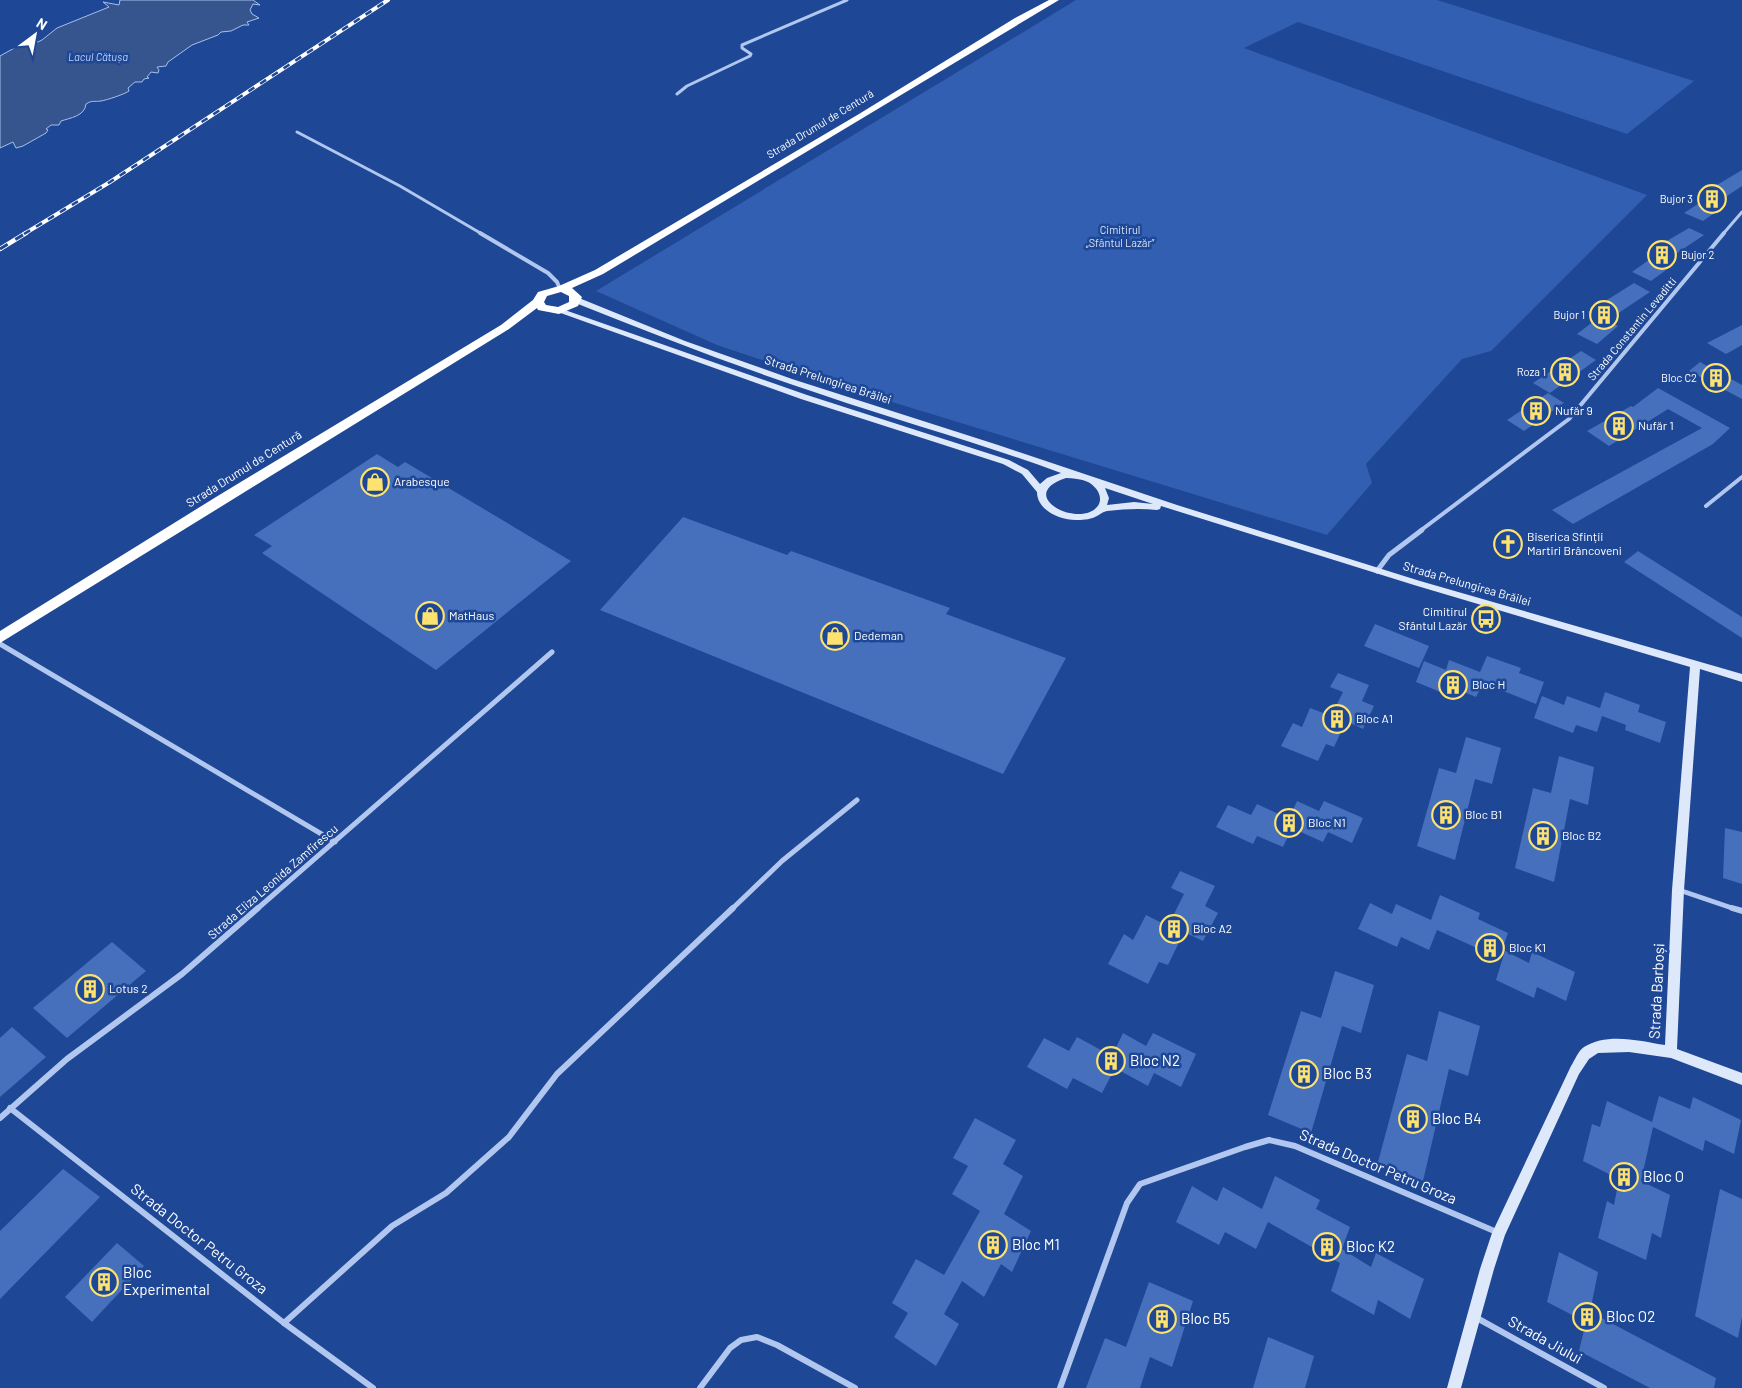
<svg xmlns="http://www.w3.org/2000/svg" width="1742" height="1388" viewBox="0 0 1742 1388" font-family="Barlow,sans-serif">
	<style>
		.green { fill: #325fb2 }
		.water { fill: #36548d; stroke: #a4c0f0 }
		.building { fill: #4670bb }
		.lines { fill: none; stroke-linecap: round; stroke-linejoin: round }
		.street-far3 { stroke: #b1c7ef; stroke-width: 3 }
		.street-far2 { stroke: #b1c7ef; stroke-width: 4 }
		.street-far1 { stroke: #b1c7ef; stroke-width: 5 }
		.street { stroke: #b1c7ef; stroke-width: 6 }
		.secondary { fill: #dee8fb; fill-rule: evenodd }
		.highway { fill: #fff; fill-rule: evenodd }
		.rail-far1-casing { stroke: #fff; stroke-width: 4 }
		.rail-casing { stroke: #fff; stroke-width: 4.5 }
		.rail-far1 { stroke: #1e4795; stroke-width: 2.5; stroke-dasharray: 7; stroke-linecap: butt }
		.rail { stroke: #1e4795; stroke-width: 3; stroke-dasharray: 9; stroke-linecap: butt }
		.labels { text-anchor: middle; stroke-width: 5; stroke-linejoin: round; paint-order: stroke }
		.far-water-label { font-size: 11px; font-style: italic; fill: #bdd2f5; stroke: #1e4795 }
		.far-street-label { font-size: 11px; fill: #fff; stroke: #1e4795 }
		.far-poi-label { font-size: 11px; fill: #fff; stroke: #1e4795; text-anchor: end }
		.far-park-label { font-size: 11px; fill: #d7e4fa; stroke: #1e4795 }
		.street-label { font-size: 12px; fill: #fff; stroke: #1e4795 }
		.poi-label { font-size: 12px; fill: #fff; stroke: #1e4795; text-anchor: start }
		.near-street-label { font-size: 15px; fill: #fff; stroke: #1e4795 }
		.near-poi-label { font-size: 15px; fill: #fff; stroke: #1e4795; text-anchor: start }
	</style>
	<rect width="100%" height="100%" fill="#1e4795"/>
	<path class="green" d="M1076 0H1437L1694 81 1627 134 1298 22 1244 48 1647 195 1491 351 1462 359 1366 464 1372 483 1327 535 830 383 717 345 596 291Z"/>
	<path class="water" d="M120 0H253L260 5 253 4 250 10 252 14 259 18 247 22 249 25H243L231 31 221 32 218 35 192 45 168 62 166 66 157 67 159 70 158 73 151 72 147 77 149 78 144 79 142 82H135L128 88 129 91C125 94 107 100 101 101 94 102 92 100 86 104 85 116 70 118 61 121L59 125H51L46 129 48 130 46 133 23 146 16 148 13 142 0 148V56L18 46 31 45 42 40 57 28 109 7 103 2 119 5Z"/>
	<g class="building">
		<path d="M1742 170V186L1715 204 1723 207 1703 221 1684 213 1704 200 1697 197Z"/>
		<path d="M1689 228 1704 235 1665 261 1673 265 1651 281 1632 272 1653 257 1646 253Z"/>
		<path d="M1634 283 1650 292 1608 320 1618 326 1597 344 1577 334 1598 318 1588 312Z"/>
		<path d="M1742 325V345L1726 354 1707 343Z"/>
		<path d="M1581 351 1596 360 1550 393 1533 383Z"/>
		<path d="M1700 362 1742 385V399L1689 371Z"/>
		<path d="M1658 388 1730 428 1713 444 1573 524 1552 510 1702 428 1668 409 1609 446 1587 431 1631 406 1633 407Z"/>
		<path d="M1548 393 1564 403 1524 431 1507 420Z"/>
		<path d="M377 454 398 467 405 462 571 561 436 670 262 553 272 546 254 535Z"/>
		<path d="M683 517 787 555 791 551 950 608 946 614 1066 658 1003 774 600 610Z"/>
		<path d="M1638 551 1742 617V638L1624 562Z"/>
		<path d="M1375 624 1429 646 1419 668 1364 646Z"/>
		<path d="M1487 656 1521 668 1519 673 1544 682 1536 704 1483 683 1476 697 1454 688 1450 696 1416 682 1424 661 1446 670 1449 660 1480 672Z"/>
		<path d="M1338 673 1369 685 1362 701 1374 706 1363 729 1346 721 1334 747 1326 744 1318 761 1281 746 1293 723 1302 727 1310 708 1331 716 1343 692 1330 687Z"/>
		<path d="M1605 692 1640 705 1638 712 1666 722 1660 743 1625 730 1626 725 1602 716 1597 732 1576 725 1573 733 1534 718 1542 696 1564 705 1567 696 1600 708Z"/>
		<path d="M1466 737 1501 748 1492 784 1475 779 1455 860 1417 846 1439 768 1456 773Z"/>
		<path d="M1559 756 1594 767 1588 805 1570 799 1554 882 1515 868 1533 788 1551 793Z"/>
		<path d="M1297 801 1319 811 1324 801 1363 818 1352 843 1328 832 1323 842 1292 828 1283 847 1257 836 1253 844 1216 827 1228 805 1251 815 1257 804 1289 819Z"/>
		<path d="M1725 828 1742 832V884L1723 878Z"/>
		<path d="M1180 871 1215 886 1205 906 1218 913 1203 941 1184 932 1168 965 1159 962 1148 984 1108 964 1124 934 1133 940 1146 915 1168 926 1184 894 1171 888Z"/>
		<path d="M1440 895 1480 913 1478 919 1508 933 1499 958 1437 930 1429 950 1401 937 1397 947 1358 929 1370 903 1392 914 1396 904 1431 920Z"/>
		<path d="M112 942 146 971 67 1038 33 1008Z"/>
		<path d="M1505 951 1529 963 1532 952 1575 972 1566 1001 1537 987 1534 998 1496 980Z"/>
		<path d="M1335 971 1374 985 1361 1033 1342 1026 1311 1133 1268 1115 1301 1011 1321 1018Z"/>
		<path d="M1439 1011 1480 1026 1468 1076 1449 1069 1423 1181 1378 1162 1407 1054 1427 1061Z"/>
		<path d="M12 1027 46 1057 0 1097V1038Z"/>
		<path d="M1123 1033 1146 1046 1153 1033 1196 1054 1181 1087 1154 1073 1148 1086 1115 1068 1102 1093 1073 1078 1067 1089 1027 1067 1044 1038 1069 1051 1077 1037 1112 1056Z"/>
		<path d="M1659 1096 1690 1109 1693 1097 1741 1120 1734 1154 1705 1140 1703 1151 1653 1127 1641 1181 1670 1195 1661 1238 1652 1233 1646 1260 1598 1238 1607 1201 1614 1205 1619 1179 1583 1161 1592 1124 1600 1127 1607 1101 1652 1122Z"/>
		<path d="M975 1118 1016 1140 1003 1164 1023 1176 1004 1214 1031 1231 1012 1272 1001 1264 984 1297 962 1281 944 1314 959 1324 936 1366 894 1337 908 1313 892 1303 916 1259 944 1275 980 1211 952 1194 968 1166 953 1158Z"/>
		<path d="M63 1169 100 1197 0 1299V1231Z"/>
		<path d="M1275 1176 1320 1200 1316 1209 1350 1227 1342 1249 1371 1267 1376 1253 1424 1279 1410 1319 1378 1300 1374 1315 1331 1291 1340 1263 1268 1222 1256 1249 1225 1232 1219 1245 1176 1222 1192 1186 1217 1201 1223 1187 1262 1209Z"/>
		<path d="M1720 1189 1742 1199V1317L1738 1338 1695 1316Z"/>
		<path d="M117 1243 144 1266 92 1322 65 1297Z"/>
		<path d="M1559 1252 1598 1272 1590 1312 1716 1378 1714 1388H1650L1579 1351 1586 1322 1547 1302Z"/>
		<path d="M1149 1282 1193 1301 1172 1367 1150 1357 1140 1388H1086L1105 1338 1126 1347Z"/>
		<path d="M1268 1337 1314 1356 1305 1388H1253Z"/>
	</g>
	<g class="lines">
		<g class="street-far3">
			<path d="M677 94 687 86 750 56 751 54 742 48V45L847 0"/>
			<path d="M297 132 400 186 482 234"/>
			<path d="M1723 234 1742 212"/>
		</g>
		<g class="street-far2">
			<path d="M480 233 548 273 557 282 560 289"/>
			<path d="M1706 506 1742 477"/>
			<path d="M1420 531 1569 419 1724 233"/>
		</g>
		<g class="street-far1">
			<path d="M1377 571 1389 555 1422 530"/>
			<path d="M0 644 335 842"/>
			<path d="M1679 890 1735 909"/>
			<path d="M257 909 552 652"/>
			<path d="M732 909 782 861 857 800"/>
		</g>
		<g class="street">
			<path d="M1732 908 1742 911"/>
			<path d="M10 1108 284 1323 373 1388"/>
			<path d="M0 1118 67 1059 182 974 258 908"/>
			<path d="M1475 1317 1604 1388"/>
			<path d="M284 1323 392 1226 446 1193 509 1137 557 1074 733 908"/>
			<path d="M700 1388 730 1348 741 1340 757 1337 777 1345 855 1388"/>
			<path d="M1060 1388 1127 1203 1140 1184 1245 1147 1269 1140 1295 1146 1499 1233"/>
		</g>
		<path class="secondary" d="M573 298H579L685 341 792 379 998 445 1177 505 1420 581 1742 674V682L1700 669 1684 890 1677 1049 1742 1073V1085L1671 1058 1629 1052 1598 1053 1589 1059 1579 1074 1505 1235 1494 1269 1461 1388H1447L1480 1269 1492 1233 1571 1066C1575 1060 1578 1051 1584 1047 1607 1032 1641 1041 1665 1045L1672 890 1690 667 1414 585 1161 506 1160 509 1157 510C1140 508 1124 509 1107 511 1102 512 1101 514 1097 516 1092 519 1084 520 1078 520 1062 521 1037 511 1037 492L1022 474 1003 464 801 399 555 311 556 309H562L807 395 1009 460 1028 470 1040 484 1047 478 1061 473C983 444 902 422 823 395 738 367 655 335 573 302ZM1066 478C1073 478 1081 479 1088 482 1101 489 1106 505 1090 512 1065 522 1020 493 1066 478ZM1105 488 1153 504 1134 502 1107 505 1109 498Z"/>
		<path class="highway" d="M1049 0H1059L603 274 572 288 582 297 578 306 559 314 538 310 537 308 509 329 0 643V631L216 497 501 325 533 300 538 292 559 286 595 270 859 114 1015 18ZM561 292 569 296V302L558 307 546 305 544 302 547 296Z"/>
		<defs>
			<path id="rail-far1" d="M24 234 110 182 388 0"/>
			<path id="rail" d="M0 249 26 233"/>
		</defs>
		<use href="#rail-far1" class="rail-far1-casing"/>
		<use href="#rail" class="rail-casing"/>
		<use href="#rail-far1" class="rail-far1"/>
		<use href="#rail" class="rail"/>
	</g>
	<defs>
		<symbol id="building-ring" viewBox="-11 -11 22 22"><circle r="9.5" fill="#1e4795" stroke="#fde270" stroke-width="1.5"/><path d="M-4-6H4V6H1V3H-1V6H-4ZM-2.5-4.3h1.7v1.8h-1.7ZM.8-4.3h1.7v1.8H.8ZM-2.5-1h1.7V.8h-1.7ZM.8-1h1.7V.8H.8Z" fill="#fde270"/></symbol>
		<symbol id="shop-ring" viewBox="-11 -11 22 22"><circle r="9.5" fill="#1e4795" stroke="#fde270" stroke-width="1.5"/><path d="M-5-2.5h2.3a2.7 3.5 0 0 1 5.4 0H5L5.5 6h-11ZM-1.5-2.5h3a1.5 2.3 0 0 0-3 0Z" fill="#fde270"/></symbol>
		<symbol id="church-ring" viewBox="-11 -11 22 22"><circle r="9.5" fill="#1e4795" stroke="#fde270" stroke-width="1.5"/><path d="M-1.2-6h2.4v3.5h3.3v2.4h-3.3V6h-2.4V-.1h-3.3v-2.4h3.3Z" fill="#fde270"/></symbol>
		<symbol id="bus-ring" viewBox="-11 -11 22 22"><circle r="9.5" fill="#1e4795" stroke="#fde270" stroke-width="1.5"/><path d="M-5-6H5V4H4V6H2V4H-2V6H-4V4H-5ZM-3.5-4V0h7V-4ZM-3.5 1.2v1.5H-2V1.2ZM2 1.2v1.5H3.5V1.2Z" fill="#fde270"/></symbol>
	</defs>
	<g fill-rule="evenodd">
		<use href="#building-ring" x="1696" y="183" width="32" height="32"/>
		<use href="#building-ring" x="1646" y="239" width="32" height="32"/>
		<use href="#building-ring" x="1588" y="299" width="32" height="32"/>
		<use href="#building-ring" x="1549" y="356" width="32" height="32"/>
		<use href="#building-ring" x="1700" y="362" width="32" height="32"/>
		<use href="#building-ring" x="1520" y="395" width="32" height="32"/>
		<use href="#building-ring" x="1603" y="410" width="32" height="32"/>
		<use href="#shop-ring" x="359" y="466" width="32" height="32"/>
		<use href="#church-ring" x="1492" y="528" width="32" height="32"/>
		<use href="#shop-ring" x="414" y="600" width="32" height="32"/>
		<use href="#bus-ring" x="1470" y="603" width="32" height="32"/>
		<use href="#shop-ring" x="819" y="620" width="32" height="32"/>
		<use href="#building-ring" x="1437" y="669" width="32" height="32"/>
		<use href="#building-ring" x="1321" y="703" width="32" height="32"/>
		<use href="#building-ring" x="1430" y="799" width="32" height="32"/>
		<use href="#building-ring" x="1273" y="807" width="32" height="32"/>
		<use href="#building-ring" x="1527" y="820" width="32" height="32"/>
		<use href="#building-ring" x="1158" y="913" width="32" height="32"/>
		<use href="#building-ring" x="1474" y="932" width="32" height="32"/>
		<use href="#building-ring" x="74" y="973" width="32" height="32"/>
		<use href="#building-ring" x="1095" y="1045" width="32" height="32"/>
		<use href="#building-ring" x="1288" y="1058" width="32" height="32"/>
		<use href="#building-ring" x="1397" y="1103" width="32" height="32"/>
		<use href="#building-ring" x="1608" y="1161" width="32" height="32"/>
		<use href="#building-ring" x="977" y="1229" width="32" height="32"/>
		<use href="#building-ring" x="1311" y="1231" width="32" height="32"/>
		<use href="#building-ring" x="88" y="1266" width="32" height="32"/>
		<use href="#building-ring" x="1571" y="1301" width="32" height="32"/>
		<use href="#building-ring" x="1146" y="1303" width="32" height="32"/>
	</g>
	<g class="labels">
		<g class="far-water-label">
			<text x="98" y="61">Lacul Cătușa</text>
		</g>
		<g class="far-street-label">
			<text transform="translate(820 124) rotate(-31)" y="4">Strada Drumul de Centură</text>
			<text transform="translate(1632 329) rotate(-50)" y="4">Strada Constantin Levaditti</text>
		</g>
		<g class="far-poi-label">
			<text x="1693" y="203">Bujor 3</text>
			<text x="1681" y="259" text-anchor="start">Bujor 2</text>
			<text x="1585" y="319">Bujor 1</text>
			<text x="1546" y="376">Roza 1</text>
			<text x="1697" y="382">Bloc C2</text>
		</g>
		<g class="far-park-label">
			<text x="1120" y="234">Cimitirul<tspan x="1120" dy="13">„Sfântul Lazăr”</tspan></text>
		</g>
		<g class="street-label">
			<text transform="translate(828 380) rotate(18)" y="4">Strada Prelungirea Brăilei</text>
			<text transform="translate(244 469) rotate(-32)" y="4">Strada Drumul de Centură</text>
			<text transform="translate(1467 584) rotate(16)" y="4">Strada Prelungirea Brăilei</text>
			<text transform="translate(273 882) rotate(-41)" y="4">Strada Eliza Leonida Zamfirescu</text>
		</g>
		<g class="poi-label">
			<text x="1555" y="415">Nufăr 9</text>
			<text x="1638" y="430">Nufăr 1</text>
			<text x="394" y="486">Arabesque</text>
			<text x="1527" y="541">Biserica Sfinții<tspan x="1527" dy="14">Martiri Brâncoveni</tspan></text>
			<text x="1467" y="616" text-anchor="end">Cimitirul<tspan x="1467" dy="14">Sfântul Lazăr</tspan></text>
			<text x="449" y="620">MatHaus</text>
			<text x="854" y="640">Dedeman</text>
			<text x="1472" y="689">Bloc H</text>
			<text x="1356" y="723">Bloc A1</text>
			<text x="1465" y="819">Bloc B1</text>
			<text x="1308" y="827">Bloc N1</text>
			<text x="1562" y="840">Bloc B2</text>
			<text x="1193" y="933">Bloc A2</text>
			<text x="1509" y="952">Bloc K1</text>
			<text x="109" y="993">Lotus 2</text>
		</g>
		<g class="near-street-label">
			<text transform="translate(1657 991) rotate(-87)" y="5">Strada Barboși</text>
			<text transform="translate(1378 1167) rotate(23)" y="5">Strada Doctor Petru Groza</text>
			<text transform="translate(199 1239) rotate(38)" y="5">Strada Doctor Petru Groza</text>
			<text transform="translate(1545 1340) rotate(29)" y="5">Strada Jiului</text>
		</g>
		<g class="near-poi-label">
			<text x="1130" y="1066">Bloc N2</text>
			<text x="1323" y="1079">Bloc B3</text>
			<text x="1432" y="1124">Bloc B4</text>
			<text x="1643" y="1182">Bloc O</text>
			<text x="1012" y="1250">Bloc M1</text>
			<text x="1346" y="1252">Bloc K2</text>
			<text x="123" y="1278">Bloc<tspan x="123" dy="17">Experimental</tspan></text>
			<text x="1606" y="1322">Bloc O2</text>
			<text x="1181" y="1324">Bloc B5</text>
		</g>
	</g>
	<g transform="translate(35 35) rotate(32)" stroke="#1e4795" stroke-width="4" paint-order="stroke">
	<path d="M0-4L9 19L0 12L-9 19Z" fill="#ffffff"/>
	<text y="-8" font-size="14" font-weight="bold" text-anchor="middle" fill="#ffffff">N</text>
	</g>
</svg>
